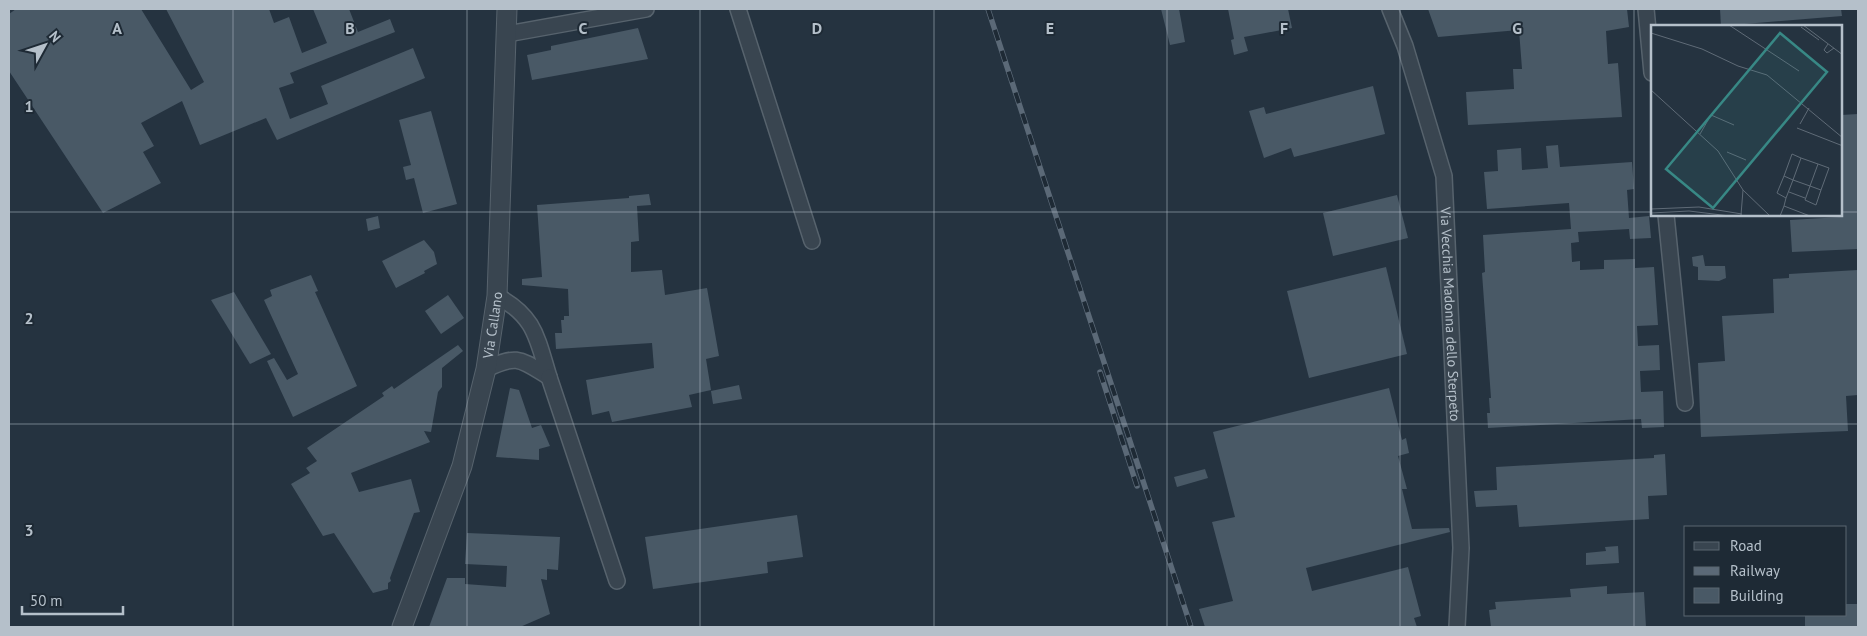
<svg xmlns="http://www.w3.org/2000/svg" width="1867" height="636" viewBox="0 0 1867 636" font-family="'PT Sans',sans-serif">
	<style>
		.building { fill: #495966 }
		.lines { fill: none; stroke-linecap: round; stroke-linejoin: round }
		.minor-casing { stroke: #57636d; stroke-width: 18 }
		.tertiary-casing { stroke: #57636d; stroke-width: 21 }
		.minor { stroke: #394550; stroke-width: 15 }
		.tertiary { stroke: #394550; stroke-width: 19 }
		.rail-casing { stroke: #5b6977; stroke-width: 5.5 }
		.rail { stroke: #1e2a35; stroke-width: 4; stroke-dasharray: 11; stroke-linecap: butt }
		.grid { fill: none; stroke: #b5c0ca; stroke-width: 1; stroke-opacity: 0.55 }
		.labels { text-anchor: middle; stroke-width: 4; stroke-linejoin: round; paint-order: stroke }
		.street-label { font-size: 14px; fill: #b5c0ca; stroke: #1e2a35 }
		.inset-road { fill: none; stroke: #5f6b77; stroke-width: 1 }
		.view { fill: #388885; fill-opacity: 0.15; stroke: #388885; stroke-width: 2.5 }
		.inset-edge { fill: none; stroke: #b5c0ca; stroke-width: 2.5 }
		.grid-label { font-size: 16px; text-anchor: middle; font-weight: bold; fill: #b5c0ca; stroke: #1e2a35; stroke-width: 4; stroke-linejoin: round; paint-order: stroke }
	</style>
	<rect width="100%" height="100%" fill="#253340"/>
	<g class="building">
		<path d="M16 9H141L191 90 204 82 166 9H269L274 23 289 17 302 53 327 43 313 9H349L358 32 390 19 395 32 290 73 294 83 279 88 290 119 328 104 321 86 413 48 425 78 277 140 266 118 200 145 182 101 141 123 154 146 143 152 161 183 103 213 9 71V14Z"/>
		<path d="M1161 9H1179L1185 42 1170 45Z"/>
		<path d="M1228 9H1288L1292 28 1244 37 1248 51 1234 55 1231 40 1234 39Z"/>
		<path d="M1428 9H1627L1629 27 1606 31 1608 64 1618 63 1622 117 1468 125 1466 92 1514 89 1513 69H1522L1519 30 1438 37Z"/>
		<path d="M1720 9H1841L1842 16 1721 26Z"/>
		<path d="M638 28 648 59 532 80 527 55 551 50V46Z"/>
		<path d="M1373 86 1385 134 1294 157 1291 148 1264 158 1249 111 1264 107 1266 114Z"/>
		<path d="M431 111 457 204 423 213 414 178 406 180 403 167 411 165 399 120Z"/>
		<path d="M1858 114V249L1792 252 1790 220 1841 217V115Z"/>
		<path d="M1558 145 1560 167 1632 162 1634 189 1627 190 1629 218 1649 216 1651 238 1630 239 1629 229 1578 232 1579 242 1571 243 1572 262 1580 261V270L1604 269V260L1635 259V268L1654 267 1658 325 1637 326 1638 346 1659 345 1660 370 1640 371 1641 392 1663 391 1664 427 1642 428 1641 419 1488 428 1487 413H1490L1489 398H1491L1482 273 1485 272 1483 235 1571 229 1569 203 1487 209 1484 172 1498 171 1497 150 1521 148 1522 170 1548 168 1546 146Z"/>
		<path d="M649 194 651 205 637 206 639 241 631 242V272L662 270 665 295 707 288 719 356 706 359 711 390 689 395 692 407 612 422 609 411 592 415 586 380 654 368 652 343 556 349 555 333H562L561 320H564V316H569L568 289 522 285V279L542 277 537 205 629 198V196Z"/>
		<path d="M1397 195 1408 238 1333 256 1323 213Z"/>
		<path d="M378 216 380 228 368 231 366 219Z"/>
		<path d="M424 240 434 252 437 264 424 271 425 273 396 288 382 261Z"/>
		<path d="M1703 255 1705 266H1725L1726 278 1719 281 1698 280V267L1693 266 1692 257Z"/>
		<path d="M1386 267 1407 354 1309 378 1287 291Z"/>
		<path d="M1858 270V395L1846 396 1848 431 1701 437 1698 363 1725 361 1722 316 1774 313 1773 279 1789 278V274Z"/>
		<path d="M311 275 318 291 315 292 357 386 293 417 267 361 274 358 287 380 298 374 264 300 272 296 270 290Z"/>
		<path d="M234 292 271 354 250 364 211 300Z"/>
		<path d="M448 295 464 318 441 334 425 311Z"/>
		<path d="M458 345 463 351 442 368V387L438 392 431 432 424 431 430 442 351 473 359 492 411 479 420 512 414 513 390 578 391 581 388 583V589L373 593 334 533 323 536 291 484 310 473 306 468 317 461 307 448 384 396 382 393 392 386 394 389Z"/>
		<path d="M739 385 742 399 713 404 711 391Z"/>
		<path d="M510 388 519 390 532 428 541 425 550 446 539 449V460L496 457Z"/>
		<path d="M1389 388 1402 440 1406 438 1409 453 1398 456 1407 489H1402L1412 529 1449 528 1450 532 1306 568 1312 591 1408 567 1421 616 1414 618 1417 627H1205L1199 609 1233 601 1212 522 1235 517 1213 432Z"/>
		<path d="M1665 454 1667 495 1648 496 1649 519 1519 527 1517 505 1476 507 1474 491 1497 490 1496 467 1654 458V455Z"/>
		<path d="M1205 469 1208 478 1177 487 1174 477Z"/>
		<path d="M797 515 803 557 767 562 768 573 653 589 645 537Z"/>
		<path d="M467 533 560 537 558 570 547 569V580L541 579 550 614 520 627H429L447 578H465V584L506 587 507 566 465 564Z"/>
		<path d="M1618 546 1619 563 1586 565V553L1606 551 1605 547Z"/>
		<path d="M1607 586V594L1644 592 1646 627H1491L1489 610 1496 609 1495 602 1571 597 1570 589Z"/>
		<path d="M1846 604H1858V627H1805V615H1846Z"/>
	</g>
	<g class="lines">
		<defs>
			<g id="minor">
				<path d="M738 9 812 241"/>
				<path id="s1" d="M1390 9 1405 46 1444 176 1461 548 1457 627"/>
				<path d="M1646 9 1652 73"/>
				<path d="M507 34 646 9"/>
				<path d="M1666 215 1685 403"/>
				<path d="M486 369C518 354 520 359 549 377 537 338 535 316 497 296"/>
				<path d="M549 377 617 581"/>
			</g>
			<g id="tertiary">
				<path id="s2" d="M402 627 462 466 486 369 497 296 507 9"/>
			</g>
		</defs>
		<use href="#minor" class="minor-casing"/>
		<use href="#tertiary" class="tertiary-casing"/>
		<use href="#minor" class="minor"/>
		<use href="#tertiary" class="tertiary"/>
		<defs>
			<g id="rail">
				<path d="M988 9 1191 627"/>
				<path d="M1100 372 1137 486"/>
			</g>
		</defs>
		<use href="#rail" class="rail-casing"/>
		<use href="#rail" class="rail"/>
	</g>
	<path class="grid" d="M233 9V627M467 9V627M700 9V627M934 9V627M1167 9V627M1400 9V627M1634 9V627M9 212H1652M1841 212H1858M9 424H1858"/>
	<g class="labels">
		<g class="street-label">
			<text dy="5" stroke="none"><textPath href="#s1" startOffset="314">Via Vecchia Madonna dello Sterpeto</textPath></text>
			<text dy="5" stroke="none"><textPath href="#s2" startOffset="316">Via Callano</textPath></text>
		</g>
	</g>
	<g transform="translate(1651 25)">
		<rect width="191" height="191" fill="#253340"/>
		<path class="inset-road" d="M78 0 148 46M152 0 192 30M150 2 168 15M0 8 51 24 87 41 116 50 192 113M177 19 173 25 176 28 183 23M0 65 67 126 92 165 119 191M149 99 158 83M146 103 192 121M49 109 60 90 83 100M76 127 95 135M167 139 178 143 170 165M133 151 141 129 150 133M159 161 170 165 165 180 154 175ZM138 167 154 173M133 181 159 191M0 184 48 182 91 189M0 188 38 186 79 191M90 190 92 165M15 191H52M129 191 133 181 135 173 142 155 150 133 167 139 159 161 142 155 133 151 126 168 135 173"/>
		<path class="view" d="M129 8 176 47 62 183 15 144Z"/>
		<rect width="191" height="191" class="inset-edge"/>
	</g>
	<g class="grid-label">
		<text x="117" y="34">A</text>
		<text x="350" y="34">B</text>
		<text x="583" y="34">C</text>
		<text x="817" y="34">D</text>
		<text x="1050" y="34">E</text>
		<text x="1284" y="34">F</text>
		<text x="1517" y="34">G</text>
		<text x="29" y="112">1</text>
		<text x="29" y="324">2</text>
		<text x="29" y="536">3</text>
	</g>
	<rect width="1867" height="636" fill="none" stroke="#b5c0ca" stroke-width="20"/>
	<rect x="1684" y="526" width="162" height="90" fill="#1e2a35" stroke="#5a6671"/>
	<rect x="1694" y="542" width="25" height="8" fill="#394550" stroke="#5a6671"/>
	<text x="1730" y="551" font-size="15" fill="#b5c0ca">Road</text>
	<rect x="1694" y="567" width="25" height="8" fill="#5b6977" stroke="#5a6671"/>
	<text x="1730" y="576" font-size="15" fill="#b5c0ca">Railway</text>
	<rect x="1694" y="588" width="25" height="15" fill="#495966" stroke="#5a6671"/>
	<text x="1730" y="601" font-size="15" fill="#b5c0ca">Building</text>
	<g transform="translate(45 45) rotate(50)" stroke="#1e2a35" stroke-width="4" paint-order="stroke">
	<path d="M0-4L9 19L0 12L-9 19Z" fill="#b5c0ca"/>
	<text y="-8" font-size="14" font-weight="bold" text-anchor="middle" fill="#b5c0ca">N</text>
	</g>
	<path d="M22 606v8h101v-8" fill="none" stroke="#b5c0ca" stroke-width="2.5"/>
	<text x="30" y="606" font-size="15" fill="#b5c0ca" stroke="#1e2a35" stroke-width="4" paint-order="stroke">50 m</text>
</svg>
